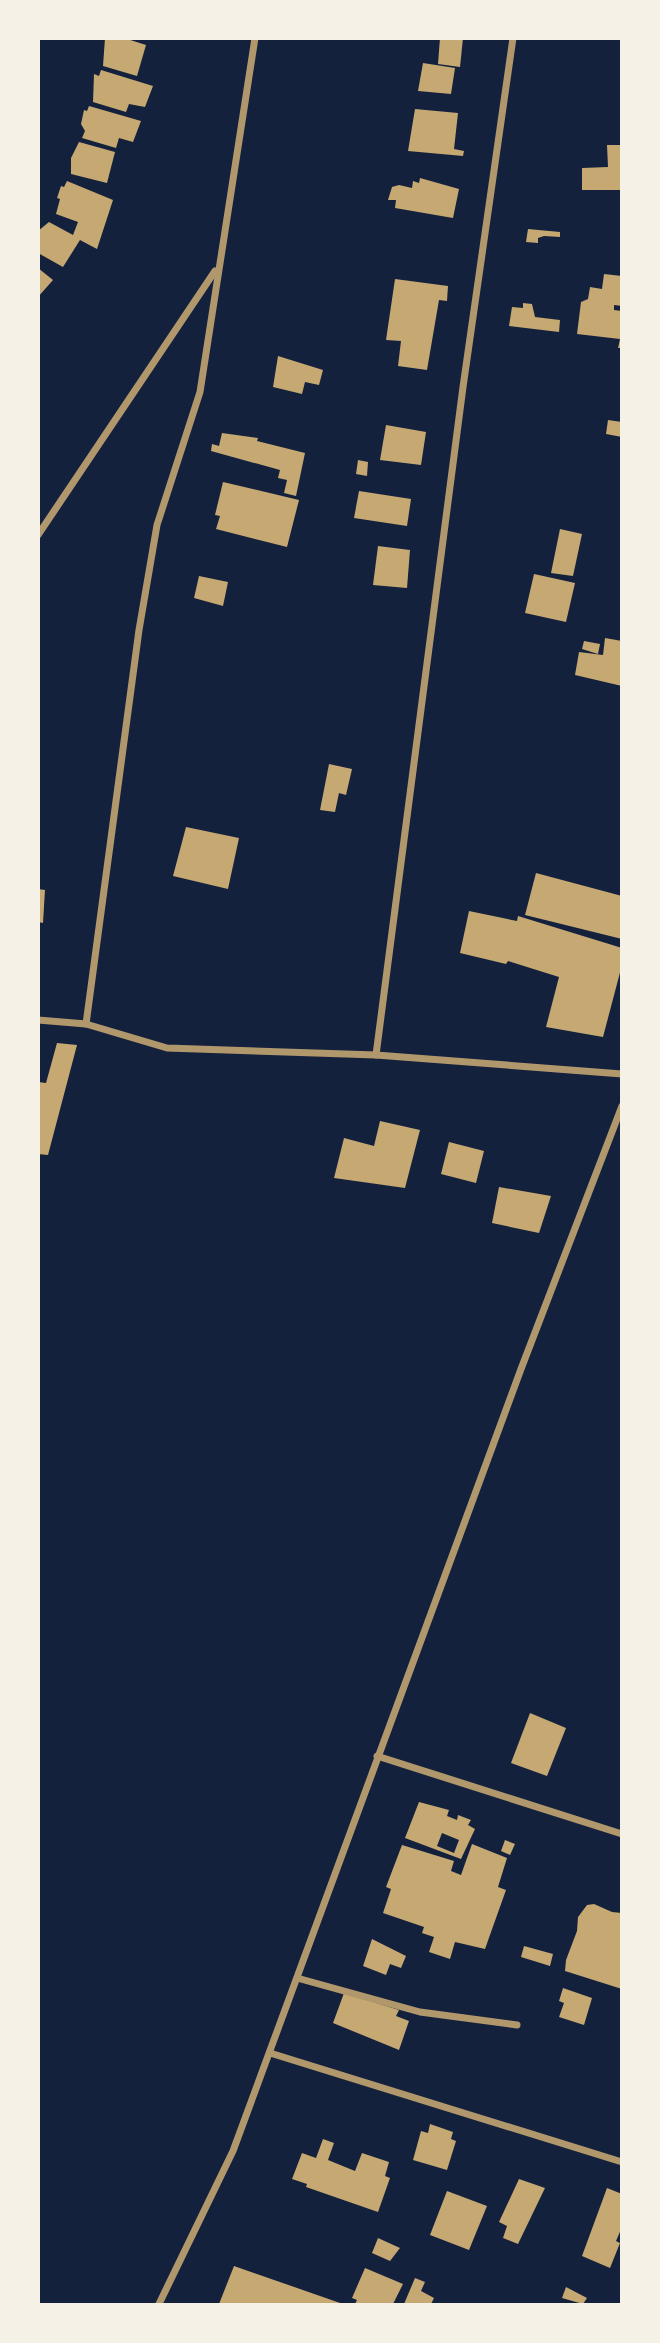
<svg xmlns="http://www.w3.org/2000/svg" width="660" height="2343" viewBox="0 0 660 2343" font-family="Signika,sans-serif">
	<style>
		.building { fill: #c6a872; fill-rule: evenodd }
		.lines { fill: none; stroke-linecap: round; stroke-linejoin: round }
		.minor { stroke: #b1986c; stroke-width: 7 }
	</style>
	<rect width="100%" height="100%" fill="#14213d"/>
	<g class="building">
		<path d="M105 38H124L146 45 137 76 103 66Z"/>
		<path d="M440 38H463L460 67 438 64Z"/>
		<path d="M423 63 455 68 451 94 418 91Z"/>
		<path d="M101 70 153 86 145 107 129 104 126 112 93 102 94 74 99 76Z"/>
		<path d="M89 106 141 121 133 142 119 138 116 148 82 138 85 131 81 124 84 110 87 111Z"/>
		<path d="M415 109 458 113 454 149 464 151 463 156 408 151Z"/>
		<path d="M79 142 115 152 107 183 71 174V158Z"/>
		<path d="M607 145H622V190H582V168L608 167Z"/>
		<path d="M420 178 459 189 453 218 395 208 396 200H388L392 187 399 185 412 188 413 181 419 183Z"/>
		<path d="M67 181 113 200 97 249 80 240 63 267 38 253V231L49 222 73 235 78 222 56 214 60 199 57 198 61 186 64 187Z"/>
		<path d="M528 229 560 232V237L544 236 538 238V243L526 242Z"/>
		<path d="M38 268 53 280 38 297Z"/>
		<path d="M604 274 622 276V306L614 305V310L622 311V348H618L620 339 577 334 581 302 588 299 590 287 602 289Z"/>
		<path d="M395 279 448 286 447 301 439 300 427 370 398 366 401 341 386 340Z"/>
		<path d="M523 303 532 304 535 317 560 320 559 332 509 326 512 307 523 308Z"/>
		<path d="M278 356 323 370 319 385 305 382 302 394 273 387Z"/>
		<path d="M608 420 622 422V437L606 434Z"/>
		<path d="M386 425 426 432 421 465 380 460Z"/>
		<path d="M222 433 258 438 257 441 305 453 296 496 284 493 287 480 278 478 280 470 211 451 212 444 219 446Z"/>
		<path d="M358 460 368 462 367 476 356 474Z"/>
		<path d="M223 482 299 500 287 547 216 529 220 516 215 515Z"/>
		<path d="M359 491 411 499 407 526 354 518Z"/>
		<path d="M560 529 582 534 573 576 551 573Z"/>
		<path d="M378 546 410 550 407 588 373 585Z"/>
		<path d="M534 574 575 583 566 622 525 613Z"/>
		<path d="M199 576 228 582 223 606 194 598Z"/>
		<path d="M605 638 622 641V686L575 675 579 652 603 655Z"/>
		<path d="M584 641 600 644 598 654 582 649Z"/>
		<path d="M329 764 352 769 346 795 339 793 335 812 320 810Z"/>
		<path d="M186 827 239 838 228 889 173 876Z"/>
		<path d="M536 873 622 896V939L525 915Z"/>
		<path d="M38 889 45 890 43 923 38 922Z"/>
		<path d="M469 911 517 921 518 916 622 948V965L603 1037 546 1027 559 977 508 961 506 964 460 953Z"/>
		<path d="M57 1043 77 1045 48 1155 38 1154V1082L46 1083Z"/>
		<path d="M380 1121 420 1130 405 1188 334 1178 344 1138 374 1146Z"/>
		<path d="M449 1142 484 1151 476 1183 441 1174Z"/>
		<path d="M499 1187 551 1196 539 1233 492 1223Z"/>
		<path d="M530 1713 566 1728 547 1776 511 1763Z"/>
		<path d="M419 1802 449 1810 447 1816 457 1820 458 1815 471 1820 468 1825 475 1829 461 1859 405 1838ZM442 1833 459 1840 454 1853 437 1846Z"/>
		<path d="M505 1840 515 1844 510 1855 501 1851Z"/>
		<path d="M472 1844 507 1858 498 1887 506 1890 485 1949 455 1942 450 1959 429 1952 434 1937 422 1933 424 1927 383 1913 391 1889 386 1887 402 1845 454 1861 451 1871 461 1875Z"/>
		<path d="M594 1904 612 1912 622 1913V1989L565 1971 566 1960 577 1931 578 1917 587 1905Z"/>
		<path d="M372 1939 406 1956 401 1968 390 1964 386 1975 363 1966Z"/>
		<path d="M524 1946 553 1954 550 1966 521 1957Z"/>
		<path d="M563 1988 592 1998 584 2025 559 2017 564 2003 559 2001Z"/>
		<path d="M344 1993 399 2010 396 2016 409 2021 399 2050 333 2023Z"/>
		<path d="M430 2124 453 2132 451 2139 456 2141 447 2170 413 2160 421 2131 428 2133Z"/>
		<path d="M323 2139 334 2143 328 2160 355 2171 362 2153 389 2162 385 2176 390 2178 378 2212 306 2187 307 2184 292 2179 302 2153 316 2158Z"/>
		<path d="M519 2179 545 2188 518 2244 503 2238 507 2226 499 2222Z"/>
		<path d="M607 2188 622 2194V2227L616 2241 620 2243 610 2268 582 2256Z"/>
		<path d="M447 2191 487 2206 469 2250 430 2235Z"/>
		<path d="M378 2238 400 2248 390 2261 372 2253Z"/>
		<path d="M234 2266 343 2304H219Z"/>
		<path d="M365 2268 403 2284 393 2304H355L357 2300 352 2298Z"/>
		<path d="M415 2278 425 2282 421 2291 434 2298 431 2304H404Z"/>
		<path d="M566 2287 587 2298 583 2304 562 2298Z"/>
	</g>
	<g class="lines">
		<g class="minor">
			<path d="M38 535 215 271"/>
			<path d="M38 1020 86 1024 167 1048 376 1055 622 1074"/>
			<path d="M86 1024 139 630 157 525 200 392 255 38"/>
			<path d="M376 1055 463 387 513 38"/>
			<path d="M377 1756 622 1834"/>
			<path d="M297 1978 420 2012 517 2025"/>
			<path d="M270 2053 622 2162"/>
			<path d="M159 2304 233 2151 521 1369 622 1106"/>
		</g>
	</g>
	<rect width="660" height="2343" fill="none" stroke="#f6f1e7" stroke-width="80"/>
</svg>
